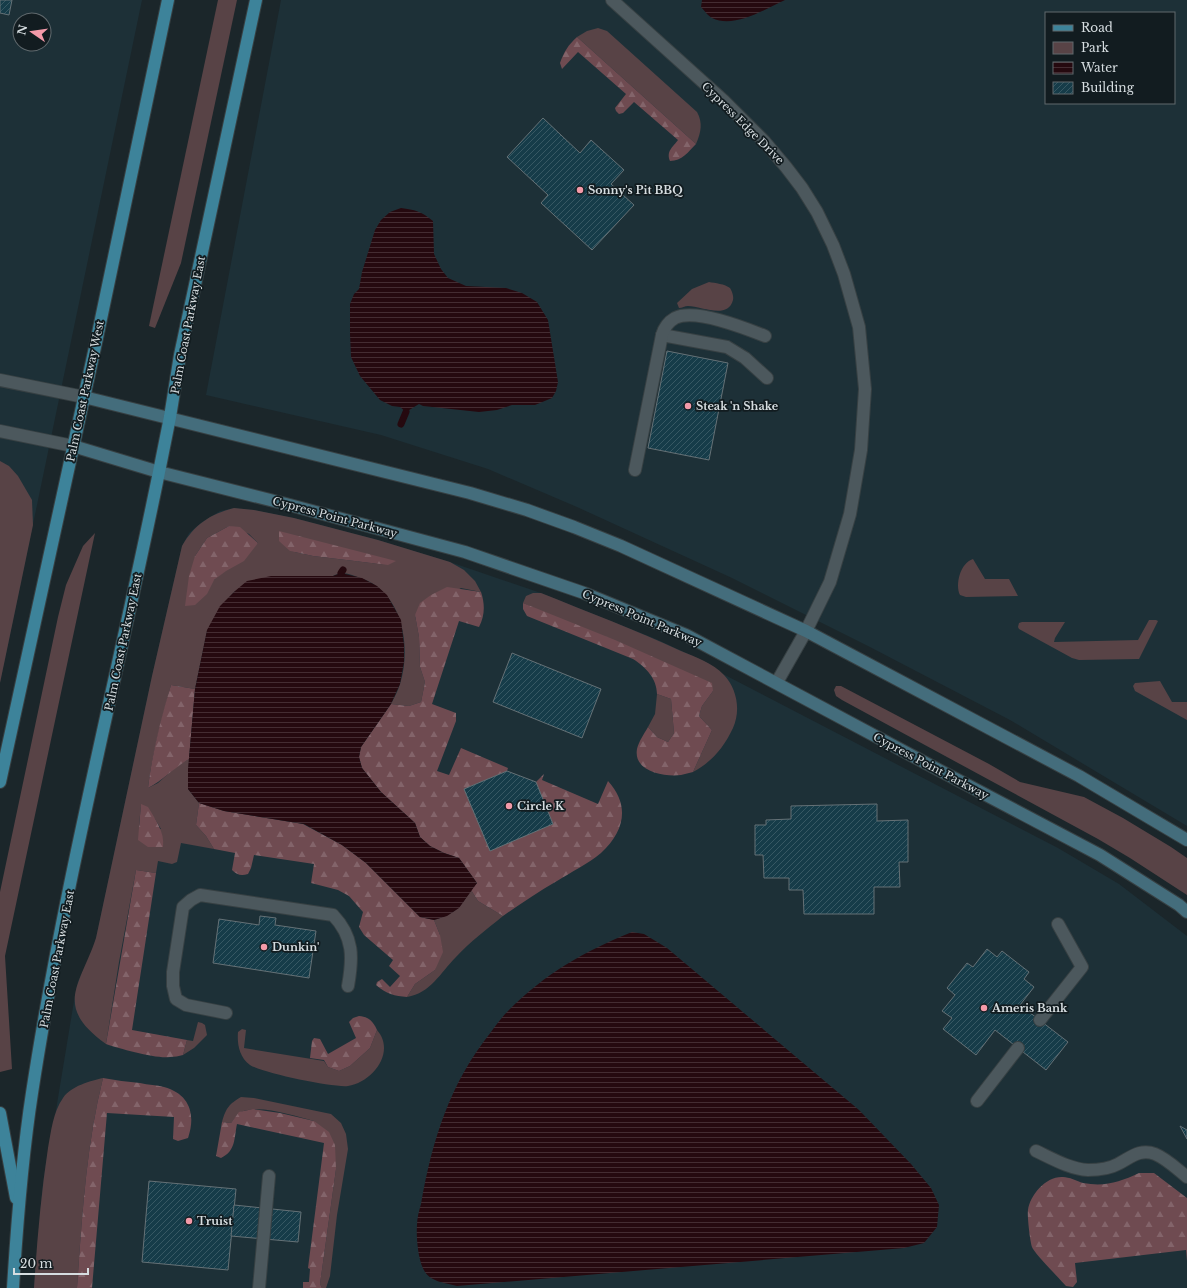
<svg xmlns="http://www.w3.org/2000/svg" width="1187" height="1288" viewBox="0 0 1187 1288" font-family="'Libre Baskerville',serif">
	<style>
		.built { fill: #1d3037; fill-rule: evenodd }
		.green { fill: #584346; fill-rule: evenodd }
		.forest { fill: url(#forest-firs) }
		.water { fill: url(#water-rules) }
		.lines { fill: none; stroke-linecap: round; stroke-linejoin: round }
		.stream { stroke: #25090f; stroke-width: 7 }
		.building { fill: url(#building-hatch); stroke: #657176 }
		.lane-casing { stroke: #374043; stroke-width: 14 }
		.street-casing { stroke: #374043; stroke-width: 14 }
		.secondary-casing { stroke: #374043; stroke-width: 14 }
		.primary-casing { stroke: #374043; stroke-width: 14 }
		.lane { stroke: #4c585d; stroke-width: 12 }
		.street { stroke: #4c585d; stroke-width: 12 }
		.secondary { stroke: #446d7c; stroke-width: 12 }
		.primary { stroke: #3d839a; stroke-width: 12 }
		.poi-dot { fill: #f39aa9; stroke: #121c20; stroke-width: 1.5 }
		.labels { text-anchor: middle; stroke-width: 3.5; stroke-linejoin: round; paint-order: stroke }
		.street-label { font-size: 11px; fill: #d6dde0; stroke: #121c20 }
		.poi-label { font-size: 11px; font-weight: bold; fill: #d6dde0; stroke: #121c20; text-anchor: start }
	</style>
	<defs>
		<pattern id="forest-firs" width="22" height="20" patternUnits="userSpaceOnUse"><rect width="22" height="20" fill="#6f4b51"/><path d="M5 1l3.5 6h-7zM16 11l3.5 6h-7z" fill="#83646a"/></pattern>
		<pattern id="water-rules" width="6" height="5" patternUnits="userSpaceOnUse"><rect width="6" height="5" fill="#25090f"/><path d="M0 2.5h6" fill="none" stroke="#442c32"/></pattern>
		<pattern id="building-hatch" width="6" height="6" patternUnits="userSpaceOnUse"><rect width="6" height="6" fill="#163c49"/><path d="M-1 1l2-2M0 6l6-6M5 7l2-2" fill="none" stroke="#375863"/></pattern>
	</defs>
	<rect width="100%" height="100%" fill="#1b262a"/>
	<g class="built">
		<path d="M0 0H142L0 683ZM20 20H44V44H20Z"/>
		<path d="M281 0H1187V826L1010 720 868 646 732 578 577 507 488 469 381 435 206 395ZM1046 13H1174V103H1046Z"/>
		<path d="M234 508 254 510 294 518 378 540 450 562 541 593 656 639 708 663 723 674 1058 848 1119 884 1187 936V1288H34L42 1191 46 1162 55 1116 75 995 78 981 91 955 96 938 152 676 182 546 189 533 202 522 220 511Z"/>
	</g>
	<g class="green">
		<path d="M218 0H237L181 263 155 328 149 326Z"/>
		<path d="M598 28 607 31 697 112C703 123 701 132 696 144L577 37 587 31Z"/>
		<path d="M709 282C715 283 725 284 730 288 732 291 734 297 733 300 728 320 701 306 688 306 685 306 682 308 679 308L677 303 692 289Z"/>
		<path d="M0 461 9 466 18 476 32 500 33 525 0 683Z"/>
		<path d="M234 508 254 510 294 518 378 540 450 562 464 570 475 581 481 592 461 588 415 615 419 637 420 667 425 682 421 702 409 706 391 704C394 698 398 691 400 684 411 649 404 599 368 581 361 578 349 573 341 573 339 573 335 575 333 576L235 591 221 606 207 631 195 689 171 685C162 719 152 753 148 788L158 783 177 766 189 759 188 789 199 803 196 825 206 836 214 849 181 843 177 862 172 864 158 861 156 873 136 870 119 962 106 1044C53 1006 80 986 96 938L152 676 182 546C194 525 210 514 234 508ZM229 526 249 534 258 543 214 580 195 556 207 538ZM290 551 388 565 313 556ZM141 805 155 819 161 829 139 826Z"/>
		<path d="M95 533 5 956 12 1069 0 1072V892L58 617 66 585 83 546Z"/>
		<path d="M973 559 985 579H1009L1018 596 966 597 960 595C955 585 960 563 973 559Z"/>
		<path d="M533 593H541C588 612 636 630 681 651 695 657 713 663 724 675 737 689 741 710 733 728 724 747 712 762 693 772L712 730 699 716 702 706 713 691 523 603 526 596Z"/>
		<path d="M1149 620H1156L1158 621 1139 659 1079 660 1072 658 1019 629 1018 627 1019 623 1022 622H1065L1055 638 1054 642 1138 640Z"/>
		<path d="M1160 681 1172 702H1187V720L1135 691 1133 686 1135 683Z"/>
		<path d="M836 686H841L989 764 1020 782 1084 797 1123 818 1171 847 1187 858V895L1130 858 1098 839 842 700 836 696 834 690Z"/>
		<path d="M657 694 671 699 674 733 668 742 657 737 648 727 655 714Z"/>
		<path d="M471 890 478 901 503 916C487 929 470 942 456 957 440 973 431 993 407 997L415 984 435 970 440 935 434 920C456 913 459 909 471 890Z"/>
		<path d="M198 1022 202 1023 205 1025 207 1035 194 1048 183 1055 187 1040 193 1041Z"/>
		<path d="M242 1029 246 1030 244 1048 324 1061 328 1067 339 1071 350 1066 370 1048 377 1030C396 1052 373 1082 348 1086 334 1088 262 1073 250 1065 239 1057 237 1043 238 1032Z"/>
		<path d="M103 1078C86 1146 82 1218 77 1288H34C37 1241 41 1194 48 1148 51 1132 53 1112 63 1098 71 1086 90 1081 103 1078Z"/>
		<path d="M241 1097 254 1098 331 1114 341 1123 346 1134 348 1149 337 1215 330 1276 326 1288H322L320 1284 336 1169 314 1121C294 1116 260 1104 241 1112 237 1114 234 1120 231 1123L222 1122C226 1108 229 1104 241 1097Z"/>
	</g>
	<g class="forest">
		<path d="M577 37 696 144C688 152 682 161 670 161 666 151 673 147 678 140L634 102 623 113 619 114 616 111 615 108 626 94 578 52 562 69 560 63C564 52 568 45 577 37Z"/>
		<path d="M229 526 240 527 258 543 244 561 226 571 214 580 207 594 195 605 185 606 189 576 195 556 207 538Z"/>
		<path d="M279 531 396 561 388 565 313 556 290 551 279 541Z"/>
		<path d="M447 587 481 592C485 604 485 616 479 627L459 621 432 704 456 713V721L437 771 449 775 461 748 508 768 507 771 464 789 490 850 553 824 536 782 544 774 542 780 598 804 608 781C630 805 625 831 601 853 588 864 571 872 557 881 538 892 520 904 503 916L478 901 471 890 477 883 459 858 444 853 430 846 420 837 415 823 381 792 362 768 359 757 361 747 391 704 409 706 421 702 425 682 420 667 419 637 415 615 420 603 431 595Z"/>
		<path d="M523 603 615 640 712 683 713 691 702 706 699 716 712 730 693 772C689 773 685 774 681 775 665 777 633 772 637 749 639 741 644 734 648 727L657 737 668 742 674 733 671 699 657 694C657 679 646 667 633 659L527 616 523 609Z"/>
		<path d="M171 685 195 689 189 759C174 768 163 780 148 788 152 753 161 718 171 685Z"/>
		<path d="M199 803 224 811 303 824 342 845 366 863 420 917 434 920 440 935 443 952 435 970 415 984 407 997C395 996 386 994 376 985L377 982 382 979 390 987 400 976 389 966 393 960 364 935 359 927 363 912 349 896 338 890 311 883 314 864 254 855 251 868 248 874C241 876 237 875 232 870L235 853 214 849 206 836 196 825Z"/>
		<path d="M141 804 148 807C155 819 165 832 163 847H148L138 840Z"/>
		<path d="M136 870 156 873 132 1030 187 1040 183 1055C179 1056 174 1057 170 1057 156 1059 121 1049 106 1044Z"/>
		<path d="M359 1016C369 1017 373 1021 377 1030L370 1048 350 1066 339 1071 328 1067 324 1060 310 1058 312 1041 314 1038 320 1039 328 1054 356 1038 349 1022 353 1018Z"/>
		<path d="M103 1078C115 1080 128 1082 140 1083 148 1085 157 1085 164 1087 190 1094 196 1115 188 1138L178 1141 173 1139 174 1117 107 1113 92 1288H77C82 1218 86 1146 103 1078Z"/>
		<path d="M253 1109 280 1113 314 1121 329 1132 335 1145 336 1169 320 1284 322 1288H303V1282H309L310 1269 308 1268 324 1143 237 1124C234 1138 236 1151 221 1158L216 1156 222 1122 231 1123 239 1112Z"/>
		<path d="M1139 1173H1154L1187 1198V1261L1186 1250 1075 1263 1077 1282 1073 1287 1066 1286C1060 1279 1034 1253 1032 1247 1030 1241 1027 1215 1028 1210 1030 1195 1046 1176 1063 1177 1069 1177 1077 1181 1083 1183 1105 1187 1120 1182 1139 1173Z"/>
	</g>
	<g class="water">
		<path d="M702 0H785C765 9 734 29 712 18 708 16 704 10 701 7Z"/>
		<path d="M401 208C415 210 421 211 433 221L434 254 441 269 448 278 466 286 506 288 522 293 537 302 548 320 558 382 556 391 552 398 535 405H512L497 410 479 412 423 406 419 404 406 412 400 407 392 406 380 400 360 376 351 357 350 334V304L354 294 359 289 362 272 375 230 381 220 390 212Z"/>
		<path d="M341 573 362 578 377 586 387 595 401 620 404 645V662L400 684 391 704 361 747 359 757 362 768 381 792 415 823 420 837 430 846 444 853 459 858 477 883 459 908 447 916 434 920 420 917 366 863 342 845 304 824 224 811 199 803 188 789V769L195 689 207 630 220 606 235 591 247 581 271 576H333Z"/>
		<path d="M632 932 644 934 667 948 859 1110 911 1164 931 1188 939 1205 937 1227 924 1243 904 1248 457 1286C447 1283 431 1282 425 1272 418 1262 416 1237 417 1225 417 1218 419 1211 421 1204 432 1140 450 1083 491 1032 496 1025 502 1017 508 1011 546 973 583 952 632 932Z"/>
	</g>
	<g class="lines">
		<g class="stream">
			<path d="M401 424 406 412"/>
			<path d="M341 573 343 570"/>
		</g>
	</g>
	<g class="building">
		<path d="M0 0H12L9 15 0 13Z"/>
		<path d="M543 118 580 153 591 140 624 170 611 184 634 205 592 250 541 203 548 195 507 157Z"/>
		<path d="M667 351 728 363 709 460 648 448Z"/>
		<path d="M512 653 601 689 582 738 493 702Z"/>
		<path d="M507 771 536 782 553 824 490 851 464 789Z"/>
		<path d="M877 804V821L908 820V862H899L900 887H874V914H804L803 890H789V878H764L763 855H755V825H766V820L791 819V806Z"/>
		<path d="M260 916 276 918 275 925 316 931 309 978 213 963 219 919 259 925Z"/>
		<path d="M987 949 997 957 1002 951 1029 972 1024 979 1034 987 1020 1005 1068 1042 1046 1070 995 1030 976 1055 943 1029 952 1018 942 1011 955 995 947 988 967 963 973 967Z"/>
		<path d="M1180 1126 1187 1130V1139Z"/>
		<path d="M149 1181 236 1189 228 1270 142 1262Z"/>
		<path d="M234 1205 301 1212 298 1242 231 1236Z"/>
	</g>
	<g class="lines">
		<defs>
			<g id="lane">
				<path d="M662 335 727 347 745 358 767 378"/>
				<path d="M635 470 662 335C664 328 668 322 675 318 695 308 745 328 765 336"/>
				<path d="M226 1013 186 1005 176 999 173 986V972L183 907 191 900 200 895 333 915C354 937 353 958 348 986"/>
				<path d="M1040 1020 1082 967 1058 924"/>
				<path d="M977 1101 1018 1048"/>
				<path d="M1036 1151C1053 1159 1070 1169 1088 1170 1098 1170 1109 1169 1118 1164 1130 1158 1140 1148 1155 1154 1167 1159 1177 1169 1187 1177"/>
				<path d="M259 1288 269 1176"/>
			</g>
			<g id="street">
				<path d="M612 0 724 101 764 141 786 167 802 188 817 212 833 245 844 274 859 327 865 389 861 450 850 514 830 582 806 631 777 682"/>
				<path d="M0 380 84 397"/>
				<path d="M0 431 73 446"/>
			</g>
			<g id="secondary">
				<path d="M84 397 470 493 527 510 574 527 621 546 806 631 1079 776 1187 840"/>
				<path d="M73 446 159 472 286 504 465 552 584 593 686 635 935 768 1100 855 1179 905 1187 912"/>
			</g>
			<g id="primary">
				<path d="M0 782 97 338 168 0"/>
				<path d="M0 1113 16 1198"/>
				<path d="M13 1288C17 1223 22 1158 32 1093 64 884 117 679 159 472L170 417 180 355 256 0"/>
			</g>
		</defs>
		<use href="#lane" class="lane-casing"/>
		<use href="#street" class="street-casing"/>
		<use href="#secondary" class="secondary-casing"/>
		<use href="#primary" class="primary-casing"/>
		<use href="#lane" class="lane"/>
		<use href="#street" class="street"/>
		<use href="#secondary" class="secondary"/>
		<use href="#primary" class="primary"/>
	</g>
	<g class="poi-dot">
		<circle cx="580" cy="190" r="4"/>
		<circle cx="688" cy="406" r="4"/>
		<circle cx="509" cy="806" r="4"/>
		<circle cx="264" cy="947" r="4"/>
		<circle cx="984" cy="1008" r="4"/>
		<circle cx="189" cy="1221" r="4"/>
	</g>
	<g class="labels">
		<g class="street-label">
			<text transform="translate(743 123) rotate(45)" y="4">Cypress Edge Drive</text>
			<text transform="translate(188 325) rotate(-79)" y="4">Palm Coast Parkway East</text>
			<text transform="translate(85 391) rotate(-78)" y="4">Palm Coast Parkway West</text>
			<text transform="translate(335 517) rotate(15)" y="4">Cypress Point Parkway</text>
			<text transform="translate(642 618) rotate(23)" y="4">Cypress Point Parkway</text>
			<text transform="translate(123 642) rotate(-78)" y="4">Palm Coast Parkway East</text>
			<text transform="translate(931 766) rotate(28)" y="4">Cypress Point Parkway</text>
			<text transform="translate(57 959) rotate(-79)" y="4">Palm Coast Parkway East</text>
		</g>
		<g class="poi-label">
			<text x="588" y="194">Sonny's Pit BBQ</text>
			<text x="696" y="410">Steak 'n Shake</text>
			<text x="517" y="810">Circle K</text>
			<text x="272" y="951">Dunkin'</text>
			<text x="992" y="1012">Ameris Bank</text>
			<text x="197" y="1225">Truist</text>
		</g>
	</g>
	<rect x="1045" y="12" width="130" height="92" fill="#121c20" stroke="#60696d"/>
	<rect x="1053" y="25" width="20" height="6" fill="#3d839a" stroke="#60696d"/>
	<text x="1081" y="32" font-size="12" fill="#d6dde0">Road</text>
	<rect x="1053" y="42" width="20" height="12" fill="#584346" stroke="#60696d"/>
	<text x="1081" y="52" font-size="12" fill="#d6dde0">Park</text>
	<rect x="1053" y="62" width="20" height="12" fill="url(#water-rules)" stroke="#60696d"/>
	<text x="1081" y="72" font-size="12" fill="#d6dde0">Water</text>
	<rect x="1053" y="82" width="20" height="12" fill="url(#building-hatch)" stroke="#60696d"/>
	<text x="1081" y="92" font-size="12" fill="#d6dde0">Building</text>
	<g transform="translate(32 32) rotate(283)"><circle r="19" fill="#121c20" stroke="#60696d"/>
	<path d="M0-3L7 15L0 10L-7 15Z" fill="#f39aa9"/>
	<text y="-6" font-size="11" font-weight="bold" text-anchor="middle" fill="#d6dde0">N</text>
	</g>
	<path d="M14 1268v6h74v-6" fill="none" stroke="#d6dde0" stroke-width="2"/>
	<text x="20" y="1268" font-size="12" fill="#d6dde0" stroke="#121c20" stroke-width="3" paint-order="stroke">20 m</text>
</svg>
